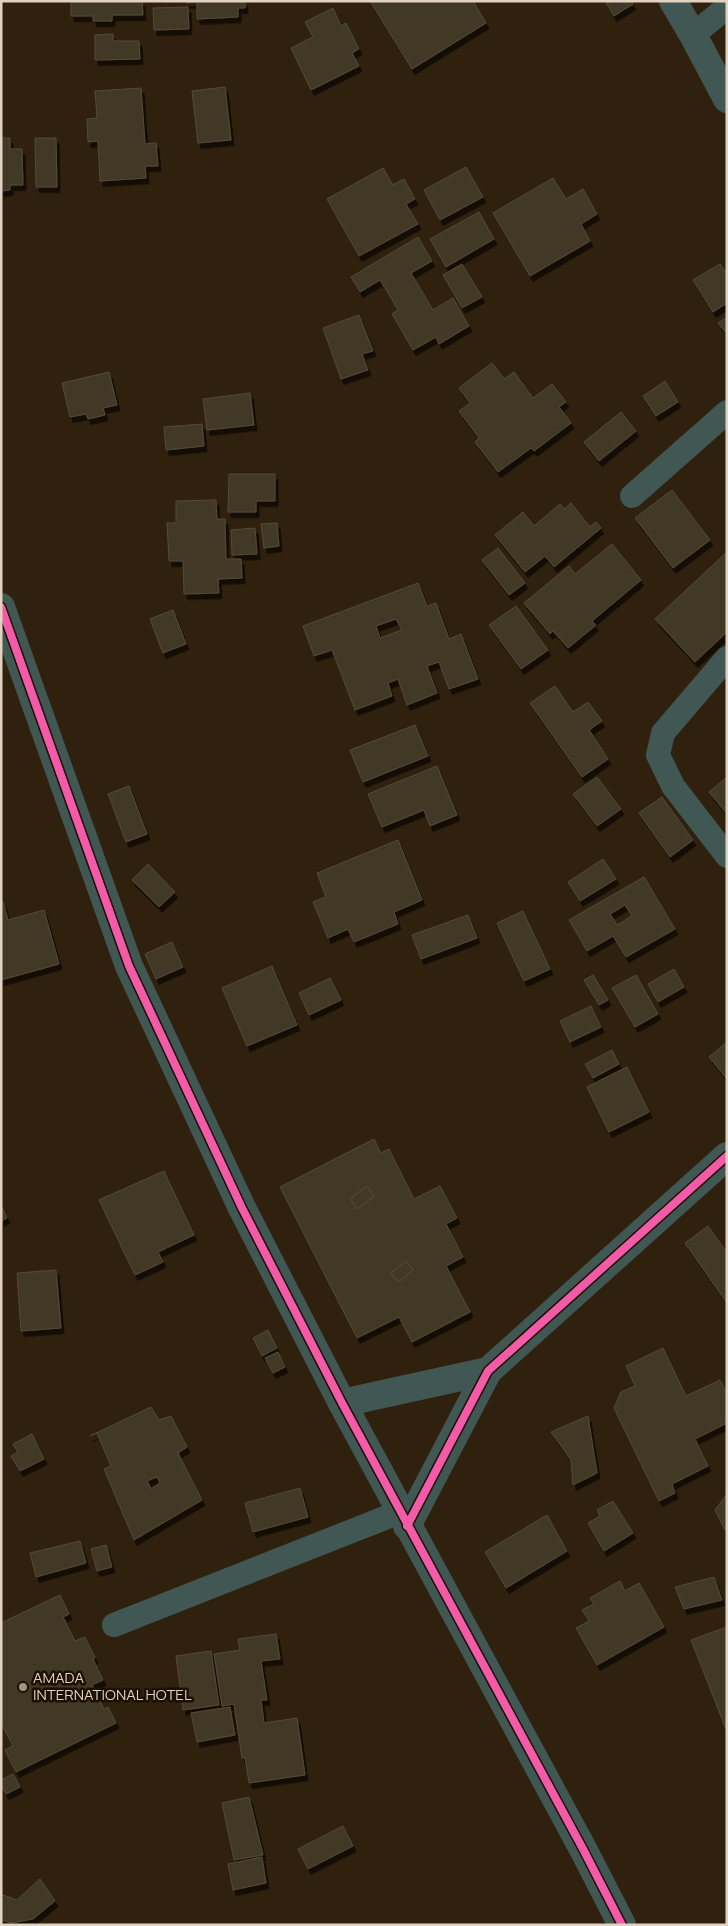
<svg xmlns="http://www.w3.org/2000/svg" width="728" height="1926" viewBox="0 0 728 1926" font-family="Manrope,sans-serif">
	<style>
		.building { fill: #423926; stroke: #544a39; fill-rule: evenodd; filter: url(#shadow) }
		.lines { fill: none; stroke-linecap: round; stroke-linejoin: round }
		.minor { stroke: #405753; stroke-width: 24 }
		.tertiary { stroke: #405753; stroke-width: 28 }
		.cycleway-casing { stroke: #1b1003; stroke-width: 11 }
		.cycleway { stroke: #f35aa7; stroke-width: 8 }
		.poi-dot { fill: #a39481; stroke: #1b1003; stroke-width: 2 }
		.labels { text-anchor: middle; stroke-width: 5; stroke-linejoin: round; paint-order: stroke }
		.poi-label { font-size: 15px; fill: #e2d2bf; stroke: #1b1003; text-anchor: start }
	</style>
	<defs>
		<filter id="shadow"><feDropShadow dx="3" dy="5.5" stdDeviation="0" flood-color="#0009"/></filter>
	</defs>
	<rect width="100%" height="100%" fill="#2f210d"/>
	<g class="building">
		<path d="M71 1H142L143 15H112V21H93V16H71Z"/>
		<path d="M186 1H245V8H238V17L197 19V2L186 3Z"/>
		<path d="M370 1H473L486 23 412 69Z"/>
		<path d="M605 1H631L633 4 614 16Z"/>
		<path d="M188 7 189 29 154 30 153 8Z"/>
		<path d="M333 8 341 26 346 23 359 49 352 53 359 66 311 90 291 48 313 37 305 22Z"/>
		<path d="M113 34V41H139L140 59 95 60V35Z"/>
		<path d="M225 87 231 140 198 143 192 91Z"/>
		<path d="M141 88 145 144 156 143 158 166H145L146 178 100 181 98 141 88 142 87 119 97 118 95 91Z"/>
		<path d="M1 138H10V149H22L23 185H10V190L1 191Z"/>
		<path d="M35 138H56L57 187H36Z"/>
		<path d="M466 167 483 197 440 220 424 190Z"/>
		<path d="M383 168 393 185 404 179 415 199 406 204 418 224 359 256 327 199Z"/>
		<path d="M553 178 566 199 583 189 597 214 581 224 590 241 530 276 493 213Z"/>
		<path d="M479 212 494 239 446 267 430 239Z"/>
		<path d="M418 237 432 261 411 273 433 310 453 298 469 326 439 344 436 337 413 350 392 314 398 310 380 280 360 292 351 277Z"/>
		<path d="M462 264 482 297 462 308 443 275Z"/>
		<path d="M720 264 727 274V303L713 312 693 280Z"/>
		<path d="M359 315 373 351 362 354 368 370 341 379 323 328Z"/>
		<path d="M727 317V334L718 323Z"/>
		<path d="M492 363 504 379 514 372 533 398 552 384 566 402 559 407 571 423 534 451 531 448 498 472 475 442 479 438 459 411 470 403 459 388Z"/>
		<path d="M109 372 117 405 103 408 105 415 88 419 86 414 70 417 62 383Z"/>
		<path d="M665 381 678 402 656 416 643 396Z"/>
		<path d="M250 393 254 425 207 430 203 399Z"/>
		<path d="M621 412 636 431 599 461 584 442Z"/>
		<path d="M202 424 204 446 166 450 164 427Z"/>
		<path d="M229 474H275V501H256V512H228Z"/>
		<path d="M672 490 710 540 673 568 635 518Z"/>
		<path d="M216 500 217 519H225L226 559H241L242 578 218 579 219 593 184 594 183 561H169L167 523H176V501Z"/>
		<path d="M571 503 590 527 596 522 601 528 554 567 545 556 525 572 495 535 523 512 534 526 560 504 564 509Z"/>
		<path d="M277 523 279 546 264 548 261 524Z"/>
		<path d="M255 528 257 554 232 555 231 530Z"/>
		<path d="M612 544 641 580 592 621 596 625 568 648 553 631 550 634 524 603 569 566 575 574Z"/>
		<path d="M498 548 525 583 509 595 482 560Z"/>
		<path d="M727 552V632L695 662 655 619Z"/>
		<path d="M418 583 427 606 436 603 449 639 461 634 478 679 449 689 439 662 427 666 437 693 407 705 398 679 388 683 392 696 355 710 332 650 314 656 303 626ZM396 619 402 630 380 638 376 626Z"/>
		<path d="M516 606 548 650 521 669 489 625Z"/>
		<path d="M173 610 186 644 163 653 150 619Z"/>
		<path d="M555 686 573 712 588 702 602 721 589 730 608 759 582 777 530 703Z"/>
		<path d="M415 725 428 756 363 782 350 750Z"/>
		<path d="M437 766 457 815 430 826 424 810 382 827 368 794Z"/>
		<path d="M597 777 621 809 597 826 573 794Z"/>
		<path d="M727 777V814L709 792Z"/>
		<path d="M129 786 147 834 126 842 108 794Z"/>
		<path d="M662 797 693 840 670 857 639 813Z"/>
		<path d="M398 840 422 900 394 912 398 924 354 942 348 929 328 938 313 902 326 897 317 873Z"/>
		<path d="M603 859 616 879 580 901 568 882Z"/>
		<path d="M148 864 175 892 159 907 132 880Z"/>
		<path d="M644 877 675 929 626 957 613 936 587 951 569 920ZM625 905 632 916 617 925 610 914Z"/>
		<path d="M1 902H3L8 920 44 910 59 964 1 980Z"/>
		<path d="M523 911 550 969 524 981 497 923Z"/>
		<path d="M468 915 477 938 421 959 412 935Z"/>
		<path d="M172 942 183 967 156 979 145 954Z"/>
		<path d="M272 966 297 1025 247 1046 222 988Z"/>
		<path d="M674 969 684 987 658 1002 648 984Z"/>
		<path d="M593 975 608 1000 599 1005 584 980Z"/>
		<path d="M636 975 658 1014 635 1027 612 988Z"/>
		<path d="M330 978 341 1000 309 1015 299 993Z"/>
		<path d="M591 1006 601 1027 570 1042 560 1021Z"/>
		<path d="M727 1042V1079L709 1057Z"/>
		<path d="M612 1050 619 1064 593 1078 585 1064Z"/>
		<path d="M627 1067 649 1112 609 1132 587 1087Z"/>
		<path d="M374 1139 381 1153 389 1149 414 1199 440 1186 457 1218 446 1224 463 1257 446 1266 470 1312 412 1342 399 1317 357 1338 280 1187ZM367 1186 374 1196 357 1209 350 1199ZM406 1261 413 1270 398 1282 391 1273Z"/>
		<path d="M164 1171 194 1235 158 1252 163 1262 135 1275 99 1200Z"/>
		<path d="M367 1186 374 1196 357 1209 350 1199Z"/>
		<path d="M1 1205 7 1218 1 1221Z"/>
		<path d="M708 1226 727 1253V1303L685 1243Z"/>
		<path d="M406 1261 413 1270 398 1282 391 1273Z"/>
		<path d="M56 1270 61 1328 21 1331 17 1273Z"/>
		<path d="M268 1330 277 1348 262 1356 253 1338Z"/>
		<path d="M663 1348 686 1396 720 1380 727 1394V1423L695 1439 708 1466 672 1484 675 1493 659 1501 614 1408 621 1392 635 1386 626 1366Z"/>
		<path d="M278 1352 285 1367 273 1373 265 1358Z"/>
		<path d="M151 1407 159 1420 171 1416 187 1447 178 1453 202 1500 134 1540 104 1469 111 1466 97 1433 90 1436ZM157 1477 160 1483 151 1489 147 1481Z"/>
		<path d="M588 1416 597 1473 573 1485 571 1460 551 1432Z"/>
		<path d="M32 1434 44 1459 20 1471 11 1456 18 1452 13 1444Z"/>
		<path d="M300 1488 308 1517 253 1532 245 1503Z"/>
		<path d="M727 1494V1529L725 1530 715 1510Z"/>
		<path d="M613 1501 633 1533 604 1551 588 1523 600 1516 597 1510Z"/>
		<path d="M547 1515 567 1551 506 1588 485 1552Z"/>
		<path d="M80 1541 86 1563 36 1577 30 1553Z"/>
		<path d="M106 1545 112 1567 97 1571 91 1549Z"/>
		<path d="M714 1577 722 1600 684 1609 675 1587Z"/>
		<path d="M620 1581 625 1591 639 1583 664 1627 597 1665 576 1628 589 1621 582 1610 594 1604 590 1598Z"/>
		<path d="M60 1595 69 1614 63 1617 75 1641 85 1637 95 1658 93 1659 103 1680 92 1685 104 1709 108 1707 116 1723 16 1772 5 1750 13 1746 1 1723V1623Z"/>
		<path d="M727 1627V1729H726L691 1640Z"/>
		<path d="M276 1634 280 1659 261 1661 267 1700H261L264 1723 297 1718 305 1775 249 1783 245 1757 242 1758 234 1704 222 1706 214 1654 240 1650 238 1639Z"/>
		<path d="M211 1651 219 1705 183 1710 176 1656Z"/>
		<path d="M230 1707 235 1735 197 1742 191 1713Z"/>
		<path d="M13 1774 20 1787 6 1794 1 1785V1780Z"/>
		<path d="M249 1797 263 1855 234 1860 222 1803Z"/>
		<path d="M343 1826 353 1846 308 1869 298 1849Z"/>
		<path d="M262 1857 266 1883 233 1890 228 1864Z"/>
		<path d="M40 1879 55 1901 33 1919 11 1923 1 1920V1894L17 1900Z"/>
	</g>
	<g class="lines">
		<g class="minor">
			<path d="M693 35 727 7"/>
			<path d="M632 496 727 412"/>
			<path d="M727 658 663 733 658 755 673 786 727 856"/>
			<path d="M114 1625 400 1512"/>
		</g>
		<g class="tertiary">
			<path d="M673 1 693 35 727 99"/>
			<path d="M1 607 129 966 242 1208 342 1403 583 1849 622 1925"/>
			<path d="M342 1403 488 1371"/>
			<path d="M407 1526 488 1371 727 1156"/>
		</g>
		<defs>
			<g id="cycleway">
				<path d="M1 607 129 966 242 1208 342 1403 583 1849 622 1925"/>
				<path d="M407 1526 488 1371 727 1156"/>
			</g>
		</defs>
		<use href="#cycleway" class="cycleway-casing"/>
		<use href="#cycleway" class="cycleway"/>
	</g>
	<circle class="poi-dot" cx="23" cy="1687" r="5"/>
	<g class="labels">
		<g class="poi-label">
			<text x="33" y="1683">AMADA<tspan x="33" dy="17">INTERNATIONAL HOTEL</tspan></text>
		</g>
	</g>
	<rect width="728" height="1926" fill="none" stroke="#e2d2bf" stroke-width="5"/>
</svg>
